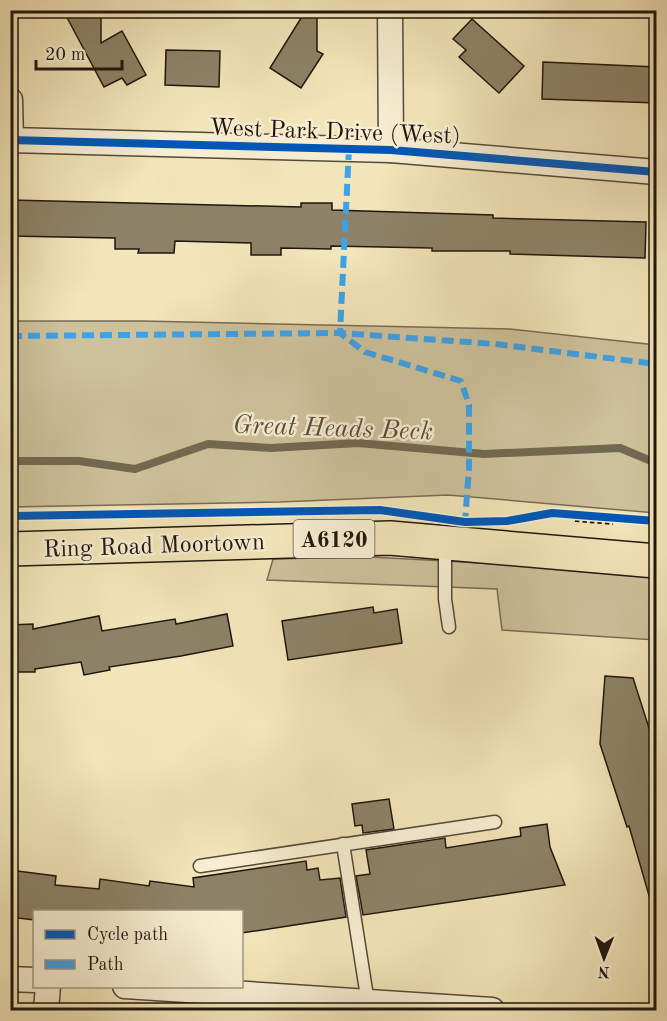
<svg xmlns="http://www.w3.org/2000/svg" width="667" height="1021" viewBox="0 0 667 1021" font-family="'Old Standard TT',serif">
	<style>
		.green { fill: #cec29c; stroke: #776c55; stroke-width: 1.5 }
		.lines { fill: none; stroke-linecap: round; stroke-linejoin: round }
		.stream { stroke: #736852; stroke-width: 8 }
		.building { fill: #8d8267; stroke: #20160e; stroke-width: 1.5 }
		.service-casing { stroke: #544a39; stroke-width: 15 }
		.minor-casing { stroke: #544a39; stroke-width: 27 }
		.trunk-casing { stroke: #20160e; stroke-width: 36 }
		.path { stroke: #20160e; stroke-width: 4; stroke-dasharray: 4.5 3; stroke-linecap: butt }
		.service { stroke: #f7eed2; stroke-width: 12 }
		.minor { stroke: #f7eed2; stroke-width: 24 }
		.trunk { stroke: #f2e5b9; stroke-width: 33 }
		.quiet { stroke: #3da2e9; stroke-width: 6; stroke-dasharray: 12 6; stroke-linecap: butt }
		.cycleway-casing { stroke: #f7eed2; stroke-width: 11 }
		.cycleway { stroke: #0057b8; stroke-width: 8 }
		.labels { text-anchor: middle; stroke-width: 5; stroke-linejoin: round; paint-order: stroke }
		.shield { fill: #f7eed2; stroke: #605749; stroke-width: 1.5 }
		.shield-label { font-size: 22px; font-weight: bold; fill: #20160e }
		.street-label { font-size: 24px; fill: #20160e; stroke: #f7eed2 }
		.water-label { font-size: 26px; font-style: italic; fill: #584d3b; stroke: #f7eed2 }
	</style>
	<rect width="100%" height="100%" fill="#f2e5b9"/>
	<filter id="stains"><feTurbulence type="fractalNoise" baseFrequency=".00333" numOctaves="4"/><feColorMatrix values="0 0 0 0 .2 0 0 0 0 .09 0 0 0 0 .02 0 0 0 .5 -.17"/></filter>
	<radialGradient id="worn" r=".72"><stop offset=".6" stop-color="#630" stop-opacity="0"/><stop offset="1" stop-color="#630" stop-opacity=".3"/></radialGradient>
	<g class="green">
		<path d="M11 321H142L510 329 656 345V513L448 495 280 502 11 507Z"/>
		<path d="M371 557 500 564 656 578V640L502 630 497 589 267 580 273 559Z"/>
	</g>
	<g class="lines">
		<path class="stream" d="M10 461H79L135 469 208 444 271 448 358 443 484 454 620 448 656 463"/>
	</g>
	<g class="building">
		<path d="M63 10H101V43L122 31 146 75 127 85 122 78 104 87Z"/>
		<path d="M306 10H317V51L323 54 301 88 270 68Z"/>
		<path d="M472 19 524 66 499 93 459 57 466 50 453 39Z"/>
		<path d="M166 50 220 51 219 87 165 85Z"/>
		<path d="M543 62 657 67V103L542 99Z"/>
		<path d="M10 200 301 207V203H332V210L493 215V218L646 222 645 258 510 254V251H432V248L331 246V249L281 248V255H251V243L175 241 174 253H138L139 249H115V238L10 236Z"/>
		<path d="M373 607 374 613 397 609 402 643 288 660 282 621Z"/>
		<path d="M227 614 233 646 181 656 109 667 110 670 84 675 81 662 35 669V672H10V625L33 624V629L99 616 102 631 175 619 176 624Z"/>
		<path d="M605 676 633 678 657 753V898L650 899 629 826 627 827 600 744Z"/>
		<path d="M389 799 394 829 363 833 362 825 355 826 352 804Z"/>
		<path d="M547 824 550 847 565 885 363 915 356 876 370 874 366 850 445 838 446 848 521 836 520 828Z"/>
		<path d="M306 861 307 870 318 868 320 880 340 878 346 917 242 933V912H34V920L10 917V870L56 876 55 885 99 889 100 879 149 886 150 881 194 887 193 878Z"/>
	</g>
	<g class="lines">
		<defs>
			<g id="service">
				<path d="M445 544V599L449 627"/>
				<path d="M343 844 368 1003"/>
				<path d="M200 866 495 822"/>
			</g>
			<g id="minor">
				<path d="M390 10 391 150"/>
				<path d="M10 100 11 141"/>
				<path d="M10 140 391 150 656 172"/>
				<path d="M10 979 34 980"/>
				<path d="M125 986 492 1010"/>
				<path d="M46 1010 48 986"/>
			</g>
			<path id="trunk" d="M10 549 390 538 656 561"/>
		</defs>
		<use href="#service" class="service-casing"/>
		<use href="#minor" class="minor-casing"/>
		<use href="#trunk" class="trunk-casing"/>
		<path class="path" d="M575 520 613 523"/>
		<use href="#service" class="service"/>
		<use href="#minor" class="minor"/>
		<use href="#trunk" class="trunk"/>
		<g class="quiet">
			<path d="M349 148 340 333 365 352 461 381 469 405V468L465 522"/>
			<path d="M10 336 340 333 495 344 656 364"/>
		</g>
		<defs>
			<g id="cycleway">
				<path d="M10 140 391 150 656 172"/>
				<path d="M10 516 380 510 465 522 507 521 552 513 656 521"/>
			</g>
		</defs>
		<use href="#cycleway" class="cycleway-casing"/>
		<use href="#cycleway" class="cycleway"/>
	</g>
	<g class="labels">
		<rect class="shield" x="293.5" y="520" width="81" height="38" rx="4.5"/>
		<g class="shield-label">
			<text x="334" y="547">A6120</text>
		</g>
		<g class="street-label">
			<text transform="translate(335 131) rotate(2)" y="8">West Park Drive (West)</text>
			<text transform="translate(154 545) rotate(-2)" y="8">Ring Road Moortown</text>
		</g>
		<g class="water-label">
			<text transform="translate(333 427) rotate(2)" y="9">Great Heads Beck</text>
		</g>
	</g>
	<rect width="667" height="1021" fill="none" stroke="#f2e5b9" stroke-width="36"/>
	<rect x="12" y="12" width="643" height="997" fill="none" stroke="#20160e" stroke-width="3"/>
	<rect x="18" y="18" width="631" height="985" fill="none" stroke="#20160e" stroke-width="1.5"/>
	<rect x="33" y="910" width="210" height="78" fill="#f7eed2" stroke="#a19884" stroke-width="1.5"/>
	<rect x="45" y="930" width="30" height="9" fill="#0057b8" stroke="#a19884" stroke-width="1.5"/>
	<text x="87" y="940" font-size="18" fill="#20160e">Cycle path</text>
	<rect x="45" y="960" width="30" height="9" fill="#3da2e9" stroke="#a19884" stroke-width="1.5"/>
	<text x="87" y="970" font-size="18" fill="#20160e">Path</text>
	<g transform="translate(604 958) rotate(181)" stroke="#f7eed2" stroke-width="4.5" paint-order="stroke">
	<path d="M0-4.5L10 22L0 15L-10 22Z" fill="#20160e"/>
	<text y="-9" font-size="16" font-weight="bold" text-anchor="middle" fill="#20160e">N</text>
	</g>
	<path d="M36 60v9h86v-9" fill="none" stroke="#20160e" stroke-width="3"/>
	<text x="45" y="60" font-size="18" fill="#20160e" stroke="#f7eed2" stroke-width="4.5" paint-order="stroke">20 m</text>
	<rect width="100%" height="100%" filter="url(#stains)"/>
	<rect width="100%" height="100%" fill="url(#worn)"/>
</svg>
